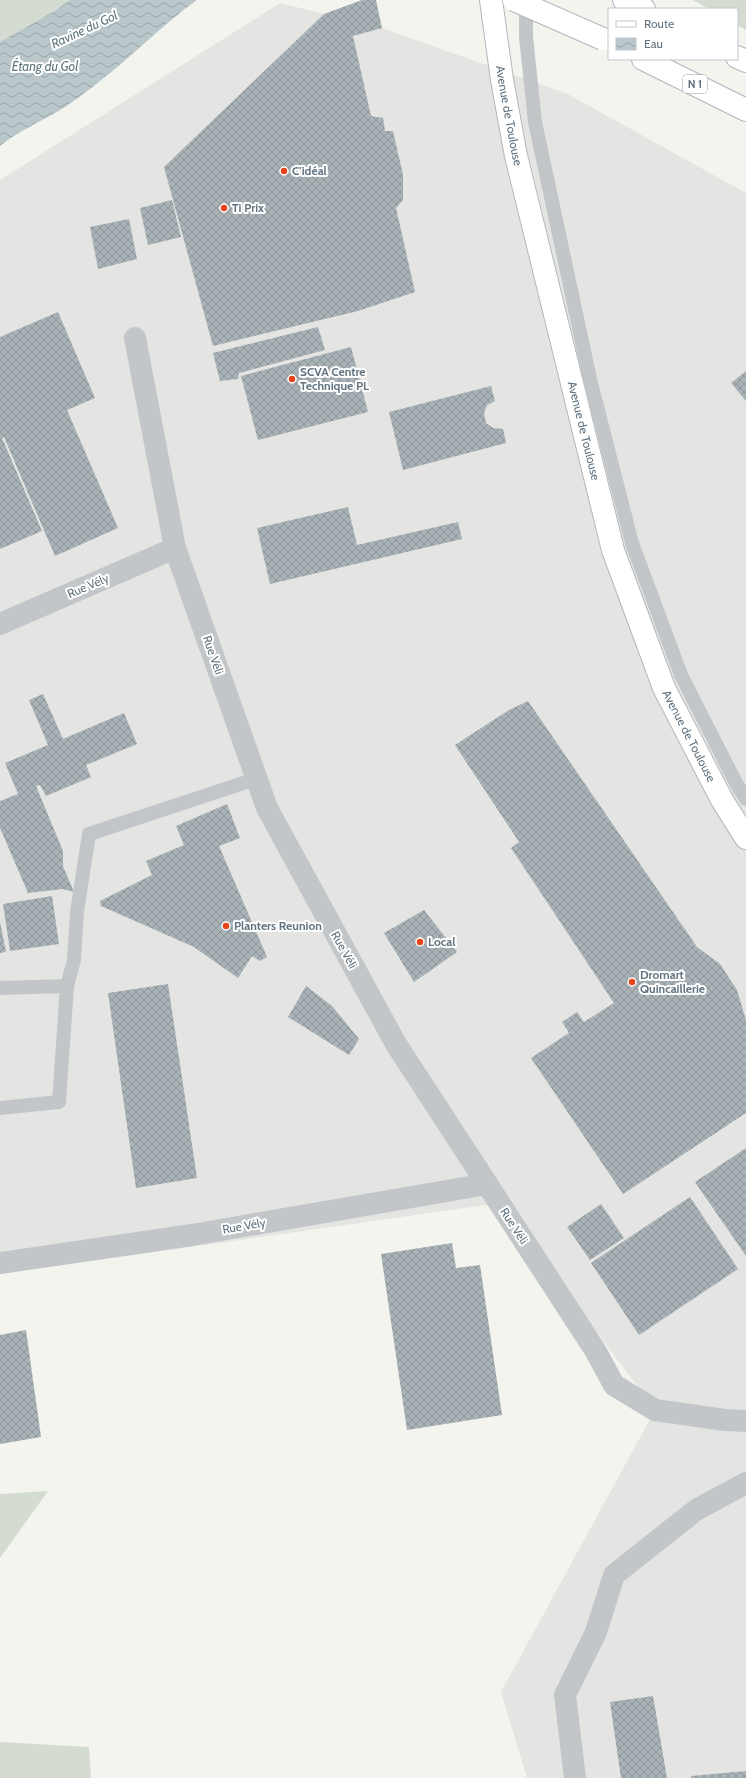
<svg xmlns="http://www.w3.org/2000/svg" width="746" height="1778" viewBox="0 0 746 1778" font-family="Cabin,sans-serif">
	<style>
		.built { fill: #e4e5e3 }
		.grass { fill: #d4dbd0 }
		.water { fill: url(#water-waves) }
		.building { fill: url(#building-cross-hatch) }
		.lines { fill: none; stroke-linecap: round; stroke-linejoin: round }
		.secondary-casing { stroke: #b2b8bc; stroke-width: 24 }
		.highway-casing { stroke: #b3b6b9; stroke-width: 24 }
		.lane { stroke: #c3c6c9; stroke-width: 14 }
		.street { stroke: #c3c6c9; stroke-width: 22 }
		.secondary { stroke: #fff; stroke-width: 22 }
		.highway { stroke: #fff; stroke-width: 22 }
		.highway-bridge-casing { stroke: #b3b6b9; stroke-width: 24; stroke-linecap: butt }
		.highway-bridge { stroke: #fff; stroke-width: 22 }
		.poi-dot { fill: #e7461c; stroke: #fff; stroke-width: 1.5 }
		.labels { text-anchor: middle; stroke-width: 4; stroke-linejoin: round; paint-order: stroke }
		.shield { fill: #fff; stroke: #919ea7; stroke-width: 1 }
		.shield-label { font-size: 11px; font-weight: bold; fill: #627481 }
		.street-label { font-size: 12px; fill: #627481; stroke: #fff }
		.poi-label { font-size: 12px; font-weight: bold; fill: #627481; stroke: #fff; text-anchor: start }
		.water-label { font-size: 13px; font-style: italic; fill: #5d777f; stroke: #fff }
	</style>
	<defs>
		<pattern id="water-waves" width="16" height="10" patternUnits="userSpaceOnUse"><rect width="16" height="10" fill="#b9c6ca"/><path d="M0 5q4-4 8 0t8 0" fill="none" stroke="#9aa5a9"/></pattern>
		<pattern id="building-cross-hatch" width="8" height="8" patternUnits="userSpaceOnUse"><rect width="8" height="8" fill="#a9b2b6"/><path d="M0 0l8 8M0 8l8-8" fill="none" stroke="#8d9599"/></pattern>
	</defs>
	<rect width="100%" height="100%" fill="#f4f4ef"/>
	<path class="built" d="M280 3 382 28 568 94 746 193V1778H527L501 1692 655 1410 500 1203 0 1274V180Z"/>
	<g class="grass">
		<path d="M0 0H136L0 77Z"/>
		<path d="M693 0H746V30L737 25V9H709Z"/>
		<path d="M48 1491 0 1558V1494Z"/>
		<path d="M0 1742 89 1747 91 1778H0Z"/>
	</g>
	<path class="water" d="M70 0H197C163 24 134 55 100 81 86 92 71 104 55 113 36 124 17 132 0 146V42L55 11Z"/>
	<g class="building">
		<path d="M362 0H376L382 28 353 36 371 116 383 118 385 131H393L403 175V200L396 208 415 292 358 311 213 346 164 167 324 14Z"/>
		<path d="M172 200 181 237 148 245 140 208Z"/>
		<path d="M129 219 137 259 98 269 90 227Z"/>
		<path d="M58 312 95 398 67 410 118 528 55 556 4 437 2 438 42 531 0 549V337Z"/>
		<path d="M318 327 325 350 239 373 238 379 220 381 213 353Z"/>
		<path d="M351 347 368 412 258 440 241 376Z"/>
		<path d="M746 371V401L731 383Z"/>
		<path d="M491 386 495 401 487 405 484 413 486 423 493 428 503 429 506 443 403 470 389 412Z"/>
		<path d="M348 507 357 545 458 522 462 539 270 584 257 528Z"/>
		<path d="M43 694 63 739 124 713 137 744 86 765 91 777 46 796 40 785 36 786 63 851V866L74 892 63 889 28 893 0 828V801L18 794 5 763 48 745 29 700Z"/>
		<path d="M528 701 697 947 720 964 737 990 746 1020V1113L623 1194 531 1058 569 1033 562 1022 577 1012 584 1022 614 1003 511 848 519 842 455 745 509 710Z"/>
		<path d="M227 804 240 838 219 846 267 957 260 961 252 956 238 978 194 947 101 906 100 901 152 875 146 861 184 845 176 826Z"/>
		<path d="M52 896 59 944 10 951 3 904Z"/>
		<path d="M424 910 457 952 414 982 384 933Z"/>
		<path d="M0 922 6 952 0 953Z"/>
		<path d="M168 984 197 1178 136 1188 108 993Z"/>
		<path d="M306 986 332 1006 359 1039 349 1055 288 1017Z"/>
		<path d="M746 1148V1256L695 1182Z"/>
		<path d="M690 1197 738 1269 639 1335 591 1263Z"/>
		<path d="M601 1204 624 1238 590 1260 567 1227Z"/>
		<path d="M452 1243 456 1268 480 1265 502 1415 407 1430 381 1254Z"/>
		<path d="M26 1330 41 1437 0 1444V1335Z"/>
		<path d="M653 1696 667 1778H621L610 1702Z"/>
		<path d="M746 1771V1778H691V1776Z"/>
	</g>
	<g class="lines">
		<defs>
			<g id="secondary">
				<path id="s1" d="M491 0 502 80 516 156 613 550 664 688 722 800 746 838"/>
			</g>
			<g id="highway">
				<path d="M624 0 644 9"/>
				<path d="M737 57 746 61"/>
				<path d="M643 59 746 110"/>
			</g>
		</defs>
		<use href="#secondary" class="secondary-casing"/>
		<use href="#highway" class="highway-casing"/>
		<g class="lane">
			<path d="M526 0V37L535 122 590 379 632 543 681 675 736 783 746 799"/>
			<path d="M0 988 67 986"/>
			<path d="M0 1108 59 1102 67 986 74 960 77 912 89 834 256 779"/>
		</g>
		<g class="street">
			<path d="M135 338 175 548 267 808 396 1044 595 1350 614 1385 655 1410 725 1420 746 1421"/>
			<path d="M0 624 175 548"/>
			<path d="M0 1263 192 1235 487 1184"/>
			<path d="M575 1778 565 1695 596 1632 614 1575 696 1510 746 1483"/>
		</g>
		<use href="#secondary" class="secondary"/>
		<use href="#highway" class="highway"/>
		<defs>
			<path id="highway-bridge" d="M514 0 603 39"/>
		</defs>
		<use href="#highway-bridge" class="highway-bridge-casing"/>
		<use href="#highway-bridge" class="highway-bridge"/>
	</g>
	<g class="poi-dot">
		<circle cx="284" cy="171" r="4"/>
		<circle cx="224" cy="208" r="4"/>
		<circle cx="292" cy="379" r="4"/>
		<circle cx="226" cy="926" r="4"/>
		<circle cx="420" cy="942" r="4"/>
		<circle cx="632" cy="982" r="4"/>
	</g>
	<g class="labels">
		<rect class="shield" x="683" y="75" width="24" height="18" rx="3"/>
		<g class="shield-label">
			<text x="695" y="88">N 1</text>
		</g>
		<g class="street-label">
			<text dy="4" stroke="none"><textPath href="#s1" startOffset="117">Avenue de Toulouse</textPath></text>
			<text dy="4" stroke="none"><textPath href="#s1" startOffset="441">Avenue de Toulouse</textPath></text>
			<text transform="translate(88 586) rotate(-23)" y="4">Rue Vély</text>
			<text transform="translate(213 655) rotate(71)" y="4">Rue Véli</text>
			<text dy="4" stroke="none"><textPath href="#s1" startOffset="765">Avenue de Toulouse</textPath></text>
			<text transform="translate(344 950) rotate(61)" y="4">Rue Véli</text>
			<text transform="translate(244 1226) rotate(-10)" y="4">Rue Vély</text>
			<text transform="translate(514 1226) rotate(57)" y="4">Rue Véli</text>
		</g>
		<g class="poi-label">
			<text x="292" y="175">C'idéal</text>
			<text x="232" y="212">Ti Prix</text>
			<text x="300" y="376">SCVA Centre<tspan x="300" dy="14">Technique PL</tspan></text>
			<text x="234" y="930">Planters Reunion</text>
			<text x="428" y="946">Local</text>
			<text x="640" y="979">Dromart<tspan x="640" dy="14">Quincaillerie</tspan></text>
		</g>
		<g class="water-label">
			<text transform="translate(84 29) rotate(-25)" y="5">Ravine du Gol</text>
			<text x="45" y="71">Étang du Gol</text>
		</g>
	</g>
	<rect x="608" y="8" width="130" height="52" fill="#ffffff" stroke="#c0c7cd"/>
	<rect x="616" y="21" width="20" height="6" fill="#ffffff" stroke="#c0c7cd"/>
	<text x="644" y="28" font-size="12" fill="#627481">Route</text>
	<rect x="616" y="38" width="20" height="12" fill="url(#water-waves)" stroke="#c0c7cd"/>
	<text x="644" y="48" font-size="12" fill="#627481">Eau</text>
</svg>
